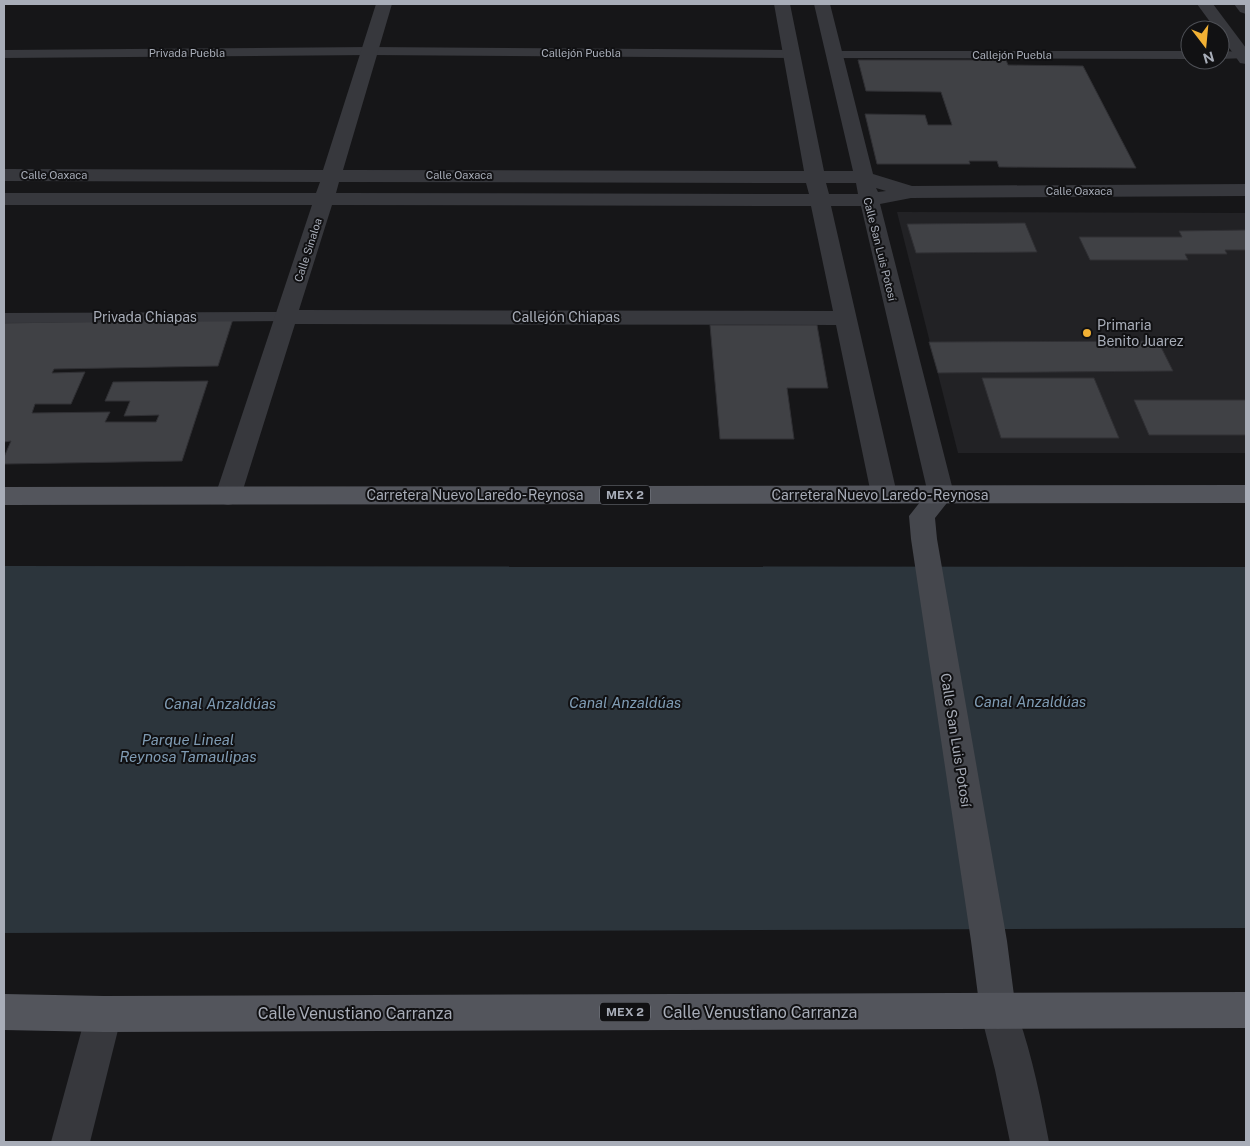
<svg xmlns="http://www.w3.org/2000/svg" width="1250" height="1146" viewBox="0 0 1250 1146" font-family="'Public Sans',sans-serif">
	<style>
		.built { fill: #222225 }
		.water { fill: #2c353c }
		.building { fill: #404145; stroke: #303034 }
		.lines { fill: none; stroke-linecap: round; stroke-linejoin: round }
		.lane { fill: #37383d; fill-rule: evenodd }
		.street { fill: #37383d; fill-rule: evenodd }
		.secondary { fill: #45474d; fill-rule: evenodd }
		.primary { fill: #53555c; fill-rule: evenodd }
		.poi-dot { fill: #f2b134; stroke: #111113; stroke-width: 2 }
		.labels { text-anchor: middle; stroke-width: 4; stroke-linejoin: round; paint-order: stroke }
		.far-street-label { font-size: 11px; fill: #a8adb8; stroke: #111113 }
		.shield { fill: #111113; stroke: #7b7e86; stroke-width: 1 }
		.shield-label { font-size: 12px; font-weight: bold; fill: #a8adb8 }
		.street-label { font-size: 14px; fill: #a8adb8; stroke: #111113 }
		.poi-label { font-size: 14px; fill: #a8adb8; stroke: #111113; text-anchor: start }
		.water-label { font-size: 15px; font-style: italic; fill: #7f9bb3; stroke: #111113 }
		.near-street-label { font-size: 16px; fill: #a8adb8; stroke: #111113 }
	</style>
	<rect width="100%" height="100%" fill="#161618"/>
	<path class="built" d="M897 212 1246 213V453H958Z"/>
	<path class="water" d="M4 566 1246 567V928L4 933Z"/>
	<g class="building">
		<path d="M858 60H1006L1008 65 1083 66 1136 168 999 167 997 161H969L970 164H877L865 114 925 115 928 125H952L941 92 866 91Z"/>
		<path d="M1025 223 1037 252 916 253 907 224Z"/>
		<path d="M1246 230V250H1225L1227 254H1185L1188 260H1090L1079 237H1182L1179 231Z"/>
		<path d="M233 319 218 366 54 369 52 373 85 372 71 404H35L32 413 110 412 105 422H156L159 415 124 416 130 401H105L113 382 208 381 182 461 4 464V457L11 441 4 442V323Z"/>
		<path d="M710 325H817L828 388H787L794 439H720Z"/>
		<path d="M1158 341 1173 371 938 373 929 342Z"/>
		<path d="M982 378H1094L1119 438H1001Z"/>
		<path d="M1134 400H1246V435H1149Z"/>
	</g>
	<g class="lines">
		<g class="lane">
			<path d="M370 47 792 50 798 54 792 58 370 55 4 58V50Z"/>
			<path d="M833 51H1190V59L829 58 827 55 829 52Z"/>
			<path d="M1220 51 1246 52V58L1220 59Z"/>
			<path d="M286 312 292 313 294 317 292 321 4 323V313Z"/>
		</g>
		<g class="street">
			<path d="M376 4H392L343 170 804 171 774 4H790L824 171H853L814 4H830L873 174 912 186 1246 184V196L911 198 880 204 954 494 950 501 941 503 932 501 928 494 861 206H831L897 494 893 501 884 503 875 501 871 494 836 325 295 324 241 496 237 503 228 505 219 503 215 496 312 205H4V193H316L320 182 4 181V169L323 170ZM339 182 806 183 809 194 336 193ZM826 183H856L858 194H829ZM876 188 886 191 878 192ZM332 205 811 206 833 311 299 310Z"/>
			<path d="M1197 4H1213L1246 48V64L1240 63 1220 35V30H1216Z"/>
			<path d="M1234 4H1246V14L1240 12Z"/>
			<path d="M998 993 1011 998C1030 1043 1040 1095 1049 1142H1010L995 1070 980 1011 985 998Z"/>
			<path d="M104 996 117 1001 122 1014 90 1142H51L86 1014 91 1001Z"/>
		</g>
		<path class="secondary" d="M941 485 950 487 954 494 935 518 937 539 1007 941 1016 1011 1011 1024 998 1029 985 1024 980 1011 971 941 911 539 909 516 932 487Z"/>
		<g class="primary">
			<path d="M1246 485V503L4 505V487Z"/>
			<path d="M1246 992V1028L104 1032 4 1030V994L104 996Z"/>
		</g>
	</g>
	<circle class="poi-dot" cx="1087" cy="333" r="5"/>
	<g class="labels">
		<g class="far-street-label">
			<text x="187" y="57">Privada Puebla</text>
			<text x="581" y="57">Callejón Puebla</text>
			<text x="1012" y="59">Callejón Puebla</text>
			<text x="54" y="179">Calle Oaxaca</text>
			<text x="459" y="179">Calle Oaxaca</text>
			<text x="1079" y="195">Calle Oaxaca</text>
			<text transform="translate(880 249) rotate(76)" y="4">Calle San Luis Potosí</text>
			<text transform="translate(308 250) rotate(-72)" y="4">Calle Sinaloa</text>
		</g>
		<g class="shield">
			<rect x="600" y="485.5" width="50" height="19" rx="4"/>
			<rect x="600" y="1002.5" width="50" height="19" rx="4"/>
		</g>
		<g class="shield-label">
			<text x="625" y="499">MEX 2</text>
			<text x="625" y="1016">MEX 2</text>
		</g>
		<g class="street-label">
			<text x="145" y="322">Privada Chiapas</text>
			<text x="566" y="322">Callejón Chiapas</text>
			<text x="475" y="500">Carretera Nuevo Laredo- Reynosa</text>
			<text x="880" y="500">Carretera Nuevo Laredo- Reynosa</text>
			<text transform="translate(956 740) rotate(81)" y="5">Calle San Luis Potosí</text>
		</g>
		<g class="poi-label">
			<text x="1097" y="330">Primaria<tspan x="1097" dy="16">Benito Juarez</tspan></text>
		</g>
		<g class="water-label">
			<text x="1030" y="707">Canal Anzaldúas</text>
			<text x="625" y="708">Canal Anzaldúas</text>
			<text x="220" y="709">Canal Anzaldúas</text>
			<text x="188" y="745">Parque Lineal<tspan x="188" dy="17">Reynosa Tamaulipas</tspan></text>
		</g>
		<g class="near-street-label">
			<text x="760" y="1018">Calle Venustiano Carranza</text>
			<text x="355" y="1019">Calle Venustiano Carranza</text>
		</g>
	</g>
	<rect width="1250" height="1146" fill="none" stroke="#a8adb8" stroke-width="10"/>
	<g transform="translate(1205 45) rotate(164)"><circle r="24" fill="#111113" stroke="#4d4f55"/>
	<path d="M0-4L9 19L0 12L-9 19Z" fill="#f2b134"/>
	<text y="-8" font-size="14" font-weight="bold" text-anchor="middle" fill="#a8adb8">N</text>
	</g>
</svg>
